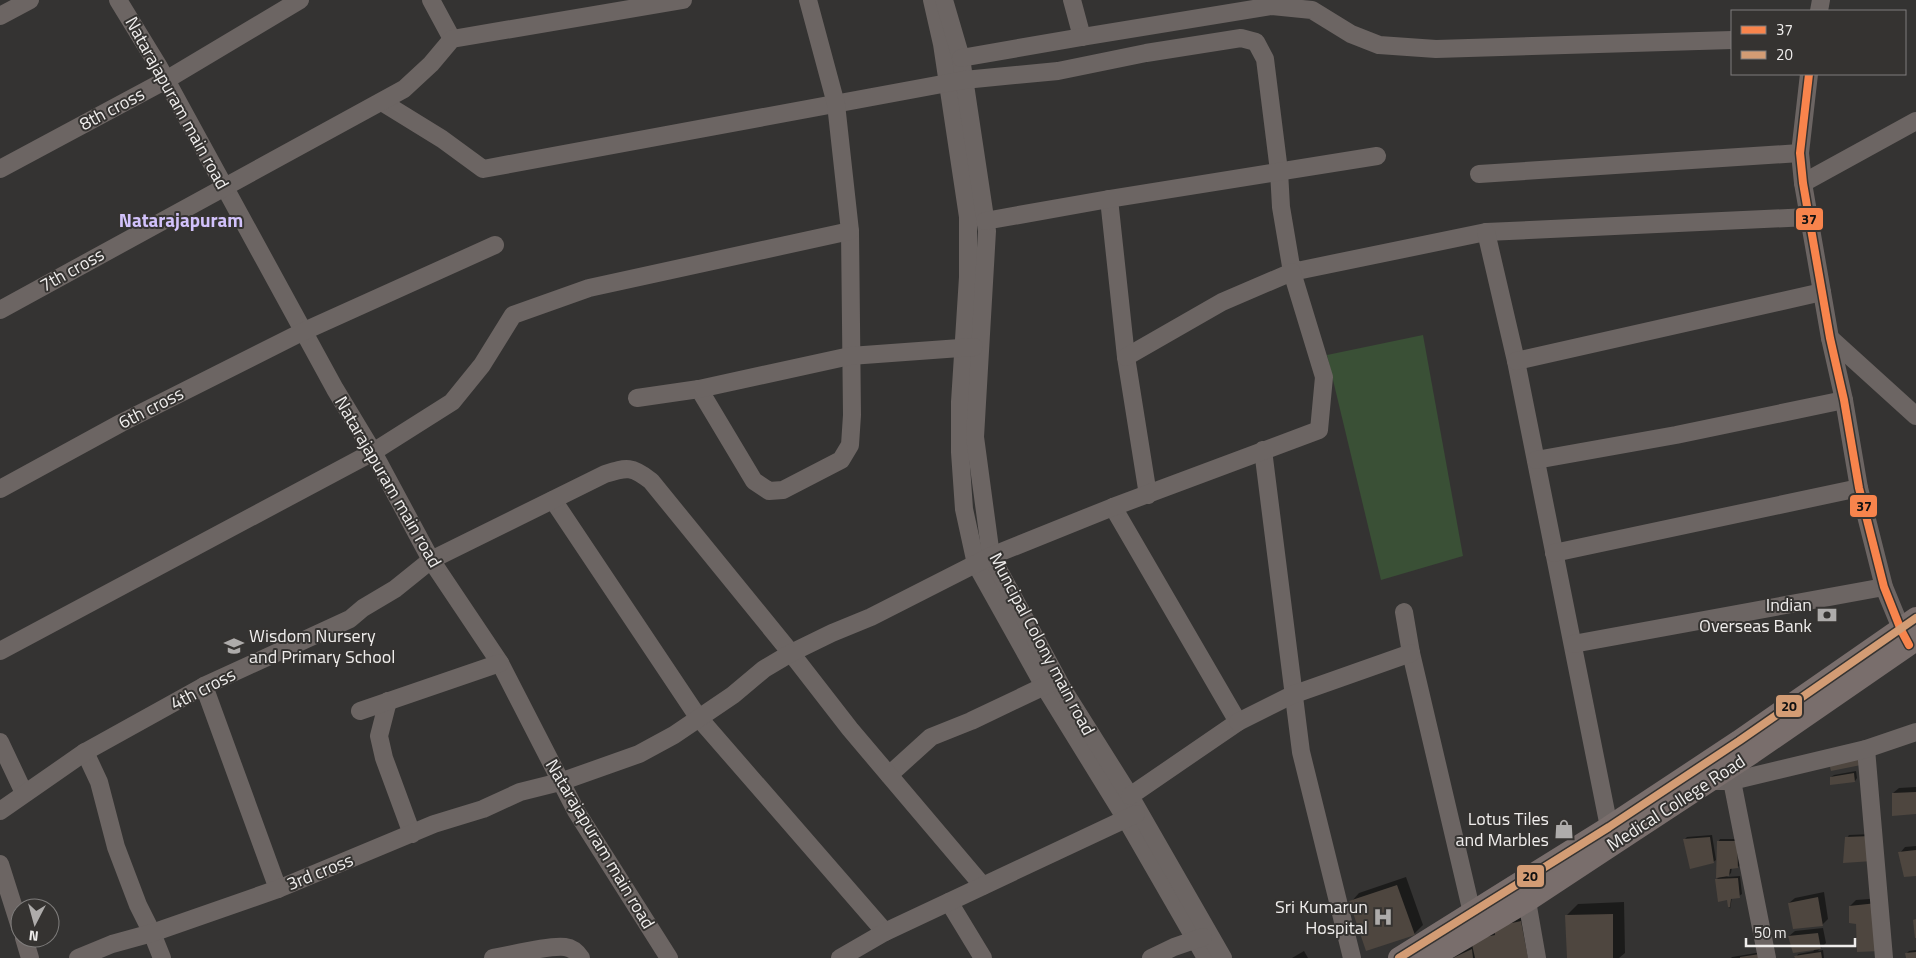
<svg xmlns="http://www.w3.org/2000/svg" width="1916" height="958" viewBox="0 0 1916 958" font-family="'Titillium Web',sans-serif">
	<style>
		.green { fill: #3a5036 }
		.shadow { fill: #0007 }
		.building { fill: #4e463f }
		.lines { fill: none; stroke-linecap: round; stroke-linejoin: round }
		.minor { stroke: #6c6563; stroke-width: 18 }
		.major { stroke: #796e6c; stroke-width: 22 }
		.bus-1-casing { stroke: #353331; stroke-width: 11 }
		.bus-2-casing { stroke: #353331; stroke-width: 11 }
		.bus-1 { stroke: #f8844c; stroke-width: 8 }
		.bus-2 { stroke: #d39c74; stroke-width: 8 }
		.labels { text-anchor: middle; stroke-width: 4; stroke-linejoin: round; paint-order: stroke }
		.street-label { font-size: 18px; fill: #efedec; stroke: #353331 }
		.poi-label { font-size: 18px; fill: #efedec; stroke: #353331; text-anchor: end }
		.neighbourhood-label { font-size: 19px; font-weight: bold; fill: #d2c2fb; stroke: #353331 }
		.line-badge { stroke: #353331; stroke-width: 2 }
		.pale-badge-label { font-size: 14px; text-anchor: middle; font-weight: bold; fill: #111 }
	</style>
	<rect width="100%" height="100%" fill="#343332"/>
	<path class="green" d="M1423 335 1463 556 1381 580 1327 355Z"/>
	<g class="shadow">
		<path d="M1856 771 1857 778 1855 781 1831 777 1834 775Z"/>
		<path d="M1916 787V813L1893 793 1899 788Z"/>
		<path d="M1873 834 1845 862 1847 838 1849 835Z"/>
		<path d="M1712 835 1716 860 1713 862 1684 840 1687 837Z"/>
		<path d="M1720 839H1739L1740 865 1738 867H1732L1731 873 1727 877 1740 876 1742 894 1739 896 1732 897 1730 909 1728 899 1717 879 1720 876 1718 842Z"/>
		<path d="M1916 846V875L1900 853 1905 847Z"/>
		<path d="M1406 877 1423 925 1414 934 1351 902 1359 893Z"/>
		<path d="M1824 892 1828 919 1822 925 1789 903 1795 898Z"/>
		<path d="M1882 898 1857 922 1850 906 1856 900Z"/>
		<path d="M1624 902 1625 953 1619 958H1568L1566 916 1578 904Z"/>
		<path d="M1526 916 1534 958H1446L1501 921Z"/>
		<path d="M1823 928 1826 943 1818 951 1823 950 1824 958H1796L1798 954 1814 951 1813 949 1789 936 1795 931Z"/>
		<path d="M1916 950V958H1907V953L1909 951Z"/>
		<path d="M1304 951 1308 958H1292Z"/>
		<path d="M1762 952 1763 958H1731L1732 957Z"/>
	</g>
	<g class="building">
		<path d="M1863 757 1866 764 1831 771 1829 763Z"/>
		<path d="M1854 773 1855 782 1830 785V777Z"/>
		<path d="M1916 792V814L1892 816V793Z"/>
		<path d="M1871 836 1873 861 1843 863 1845 837Z"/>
		<path d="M1710 837 1714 863 1690 869 1683 839Z"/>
		<path d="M1717 841H1737L1738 868 1730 869 1729 876 1716 878Z"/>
		<path d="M1916 850V876L1904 877 1898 852Z"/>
		<path d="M1738 878 1740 898 1731 899 1730 907H1728L1727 900 1718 902 1715 879Z"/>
		<path d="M1397 885 1415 935 1366 951 1349 901Z"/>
		<path d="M1818 897 1823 926 1793 929 1788 903Z"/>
		<path d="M1877 903 1881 951 1857 952 1856 924 1849 923V906Z"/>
		<path d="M1613 914V958H1567L1565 915Z"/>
		<path d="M1916 919V938H1915L1913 920Z"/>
		<path d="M1521 921 1528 958H1475L1471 940 1495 935 1494 927Z"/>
		<path d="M1818 933 1821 949 1793 953 1788 936Z"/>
		<path d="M1472 949 1473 958H1453Z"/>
		<path d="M1821 952 1822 958H1795L1794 956Z"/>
		<path d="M1916 952V958H1906L1905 953Z"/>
		<path d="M1760 954V958H1740V957Z"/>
	</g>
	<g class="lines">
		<g class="minor">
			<path d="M118 0 159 67 335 389 373 452 431 560 500 663 576 811 669 958"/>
			<path d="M431 0 452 39"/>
			<path d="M932 0 942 44 968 217V277L960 402V452L964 509 976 564 1044 686 1126 819 1206 958"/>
			<path d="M944 0 961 58 987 231 975 437 991 556 1064 691 1130 796 1223 958"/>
			<path d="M1072 0 1082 37"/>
			<path d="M1819 11 1821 0"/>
			<path d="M0 16 30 0"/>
			<path d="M961 58 1082 37 1272 6 1312 10 1351 34 1379 45 1436 49 1732 40"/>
			<path d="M1809 74 1800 153 1803 183 1830 338 1844 400 1859 488 1884 587 1905 638"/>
			<path d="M382 102 442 139 483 169 964 80 1058 71 1146 53 1241 38 1256 42 1265 59 1279 171 1281 207 1292 272 1486 232 1809 217"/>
			<path d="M0 169 166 80 300 0"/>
			<path d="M1479 174 1800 153"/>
			<path d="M1803 183 1916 121"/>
			<path d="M1109 199 1126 357 1148 495"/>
			<path d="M985 221 1109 199 1377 156"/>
			<path d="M1486 232 1516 361 1609 827 1615 837"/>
			<path d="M0 310 404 89 431 64 452 39 683 0"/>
			<path d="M1830 338 1916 416"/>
			<path d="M1516 361 1822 292"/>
			<path d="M699 389 754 481 769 491 783 490 841 460 850 445 852 415 850 231"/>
			<path d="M637 398 699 389 850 356 974 347"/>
			<path d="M1263 450 1301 752 1352 958"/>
			<path d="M1536 460 1676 435 1844 400"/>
			<path d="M0 489 121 423 300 333 495 245"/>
			<path d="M553 500 698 717 885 932"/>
			<path d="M1113 507 1238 722 1130 796"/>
			<path d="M1554 553 1859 488"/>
			<path d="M1404 612 1411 653 1472 913 1476 922"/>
			<path d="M1573 644 1884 587"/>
			<path d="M0 651 373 452 452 402 482 365 513 315 589 288 850 231 836 104 808 0"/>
			<path d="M204 686 278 889"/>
			<path d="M388 701 379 736 384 758 412 834"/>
			<path d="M360 711 500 663"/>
			<path d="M1238 722 1292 695 1411 653"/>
			<path d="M0 742 24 793"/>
			<path d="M1866 749 1884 958"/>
			<path d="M85 752 99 782 116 847 138 905 152 933 162 958"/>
			<path d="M889 775 931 737 971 721 1055 681"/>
			<path d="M1708 781H1732L1866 749 1916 732"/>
			<path d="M1732 781 1767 958"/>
			<path d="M0 811 85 752 204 686 350 619 363 608 395 589 431 560 605 474C627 467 632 466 651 481L791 653 850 729 983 886"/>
			<path d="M0 864 20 927"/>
			<path d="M1527 901 1537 958"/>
			<path d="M949 902 983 958"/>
			<path d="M24 938 30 958"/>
			<path d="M78 958 112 944 152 933 278 889 434 824 483 809 520 792 560 782 639 754 674 735 733 695 764 669 791 653 832 633 871 617 991 556 1113 507 1319 430 1324 377 1292 272 1222 302 1126 357"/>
			<path d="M493 958C511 955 549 945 565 947 573 948 577 952 581 958"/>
			<path d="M840 958 885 932 1136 814"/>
			<path d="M1151 958 1174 947 1203 937"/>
		</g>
		<g class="major">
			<path d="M1399 958 1609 827 1739 741 1916 618"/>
			<path d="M1431 958 1527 901 1618 841 1752 753 1916 640"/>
		</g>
		<defs>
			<path id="bus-1" d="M1809 74 1800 153 1803 183 1830 338 1844 400 1859 488 1884 587 1901 630 1909 645"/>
			<path id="bus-2" d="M1399 958 1609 827 1739 741 1916 618"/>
		</defs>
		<use href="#bus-1" class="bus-1-casing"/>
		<use href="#bus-2" class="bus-2-casing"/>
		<use href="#bus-1" class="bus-1"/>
		<use href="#bus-2" class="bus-2"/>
	</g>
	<defs>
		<symbol id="bank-bare" viewBox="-9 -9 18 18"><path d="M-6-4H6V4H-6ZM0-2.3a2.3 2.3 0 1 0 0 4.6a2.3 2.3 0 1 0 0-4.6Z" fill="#aeacab" stroke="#353331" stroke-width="2.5" paint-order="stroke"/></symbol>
		<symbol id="school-bare" viewBox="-9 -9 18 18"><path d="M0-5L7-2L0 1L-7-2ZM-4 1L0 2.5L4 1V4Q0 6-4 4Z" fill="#aeacab" stroke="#353331" stroke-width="2.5" paint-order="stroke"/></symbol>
		<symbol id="shop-bare" viewBox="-9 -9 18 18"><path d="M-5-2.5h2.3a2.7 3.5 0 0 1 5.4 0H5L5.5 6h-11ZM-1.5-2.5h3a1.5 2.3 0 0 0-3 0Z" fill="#aeacab" stroke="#353331" stroke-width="2.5" paint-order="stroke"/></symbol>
		<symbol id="hospital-bare" viewBox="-9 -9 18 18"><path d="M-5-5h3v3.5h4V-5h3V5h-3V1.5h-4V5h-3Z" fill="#aeacab" stroke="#353331" stroke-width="2.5" paint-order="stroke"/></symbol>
	</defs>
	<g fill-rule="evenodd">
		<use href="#bank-bare" x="1813" y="601" width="28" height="28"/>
		<use href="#school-bare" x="220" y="632" width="28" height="28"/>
		<use href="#shop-bare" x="1550" y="815" width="28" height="28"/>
		<use href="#hospital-bare" x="1369" y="903" width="28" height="28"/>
	</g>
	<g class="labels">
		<g class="street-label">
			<text transform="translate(177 103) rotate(61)" y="6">Natarajapuram main road</text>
			<text transform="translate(112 109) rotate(-28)" y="6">8th cross</text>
			<text transform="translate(72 270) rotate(-29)" y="6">7th cross</text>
			<text transform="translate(151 408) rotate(-27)" y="6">6th cross</text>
			<text transform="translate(388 482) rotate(60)" y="6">Natarajapuram main road</text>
			<text transform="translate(1042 644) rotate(62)" y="6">Muncipal Colony main road</text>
			<text transform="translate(203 689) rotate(-27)" y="6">4th cross</text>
			<text transform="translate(1676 803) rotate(-33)" y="6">Medical College Road</text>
			<text transform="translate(600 844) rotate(59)" y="6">Natarajapuram main road</text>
			<text transform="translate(320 872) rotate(-22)" y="6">3rd cross</text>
		</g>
		<g class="poi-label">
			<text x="1812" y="611">Indian<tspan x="1812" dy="21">Overseas Bank</tspan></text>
			<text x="249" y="642" text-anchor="start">Wisdom Nursery<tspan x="249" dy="21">and Primary School</tspan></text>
			<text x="1549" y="825">Lotus Tiles<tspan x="1549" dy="21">and Marbles</tspan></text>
			<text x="1368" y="913">Sri Kumarun<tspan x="1368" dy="21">Hospital</tspan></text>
		</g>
		<g class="neighbourhood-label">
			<text x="181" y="227">Natarajapuram</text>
		</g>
	</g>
	<g class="line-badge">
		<rect x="1795" y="207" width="29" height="24" rx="5" fill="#f8844c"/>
		<rect x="1849" y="494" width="29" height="24" rx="5" fill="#f8844c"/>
		<rect x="1775" y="694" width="28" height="24" rx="5" fill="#d39c74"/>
		<rect x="1516" y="864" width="29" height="24" rx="5" fill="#d39c74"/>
	</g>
	<g class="pale-badge-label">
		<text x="1809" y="224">37</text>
		<text x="1864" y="511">37</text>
		<text x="1789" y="711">20</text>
		<text x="1530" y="881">20</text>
	</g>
	<rect x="1731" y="10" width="175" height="65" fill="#353331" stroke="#7f7d7c"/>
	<rect x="1741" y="26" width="25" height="8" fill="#f8844c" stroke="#7f7d7c"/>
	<text x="1776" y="35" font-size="15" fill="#efedec">37</text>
	<rect x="1741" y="51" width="25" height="8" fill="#d39c74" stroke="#7f7d7c"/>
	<text x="1776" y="60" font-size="15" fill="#efedec">20</text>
	<g transform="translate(35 923) rotate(186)"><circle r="24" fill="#353331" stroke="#7f7d7c"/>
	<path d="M0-4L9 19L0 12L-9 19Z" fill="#aeacab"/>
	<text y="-8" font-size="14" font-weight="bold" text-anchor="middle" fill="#efedec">N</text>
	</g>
	<path d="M1746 938v8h109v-8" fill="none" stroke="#efedec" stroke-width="2.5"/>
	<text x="1754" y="938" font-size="15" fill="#efedec" stroke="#353331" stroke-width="4" paint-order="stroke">50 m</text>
</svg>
